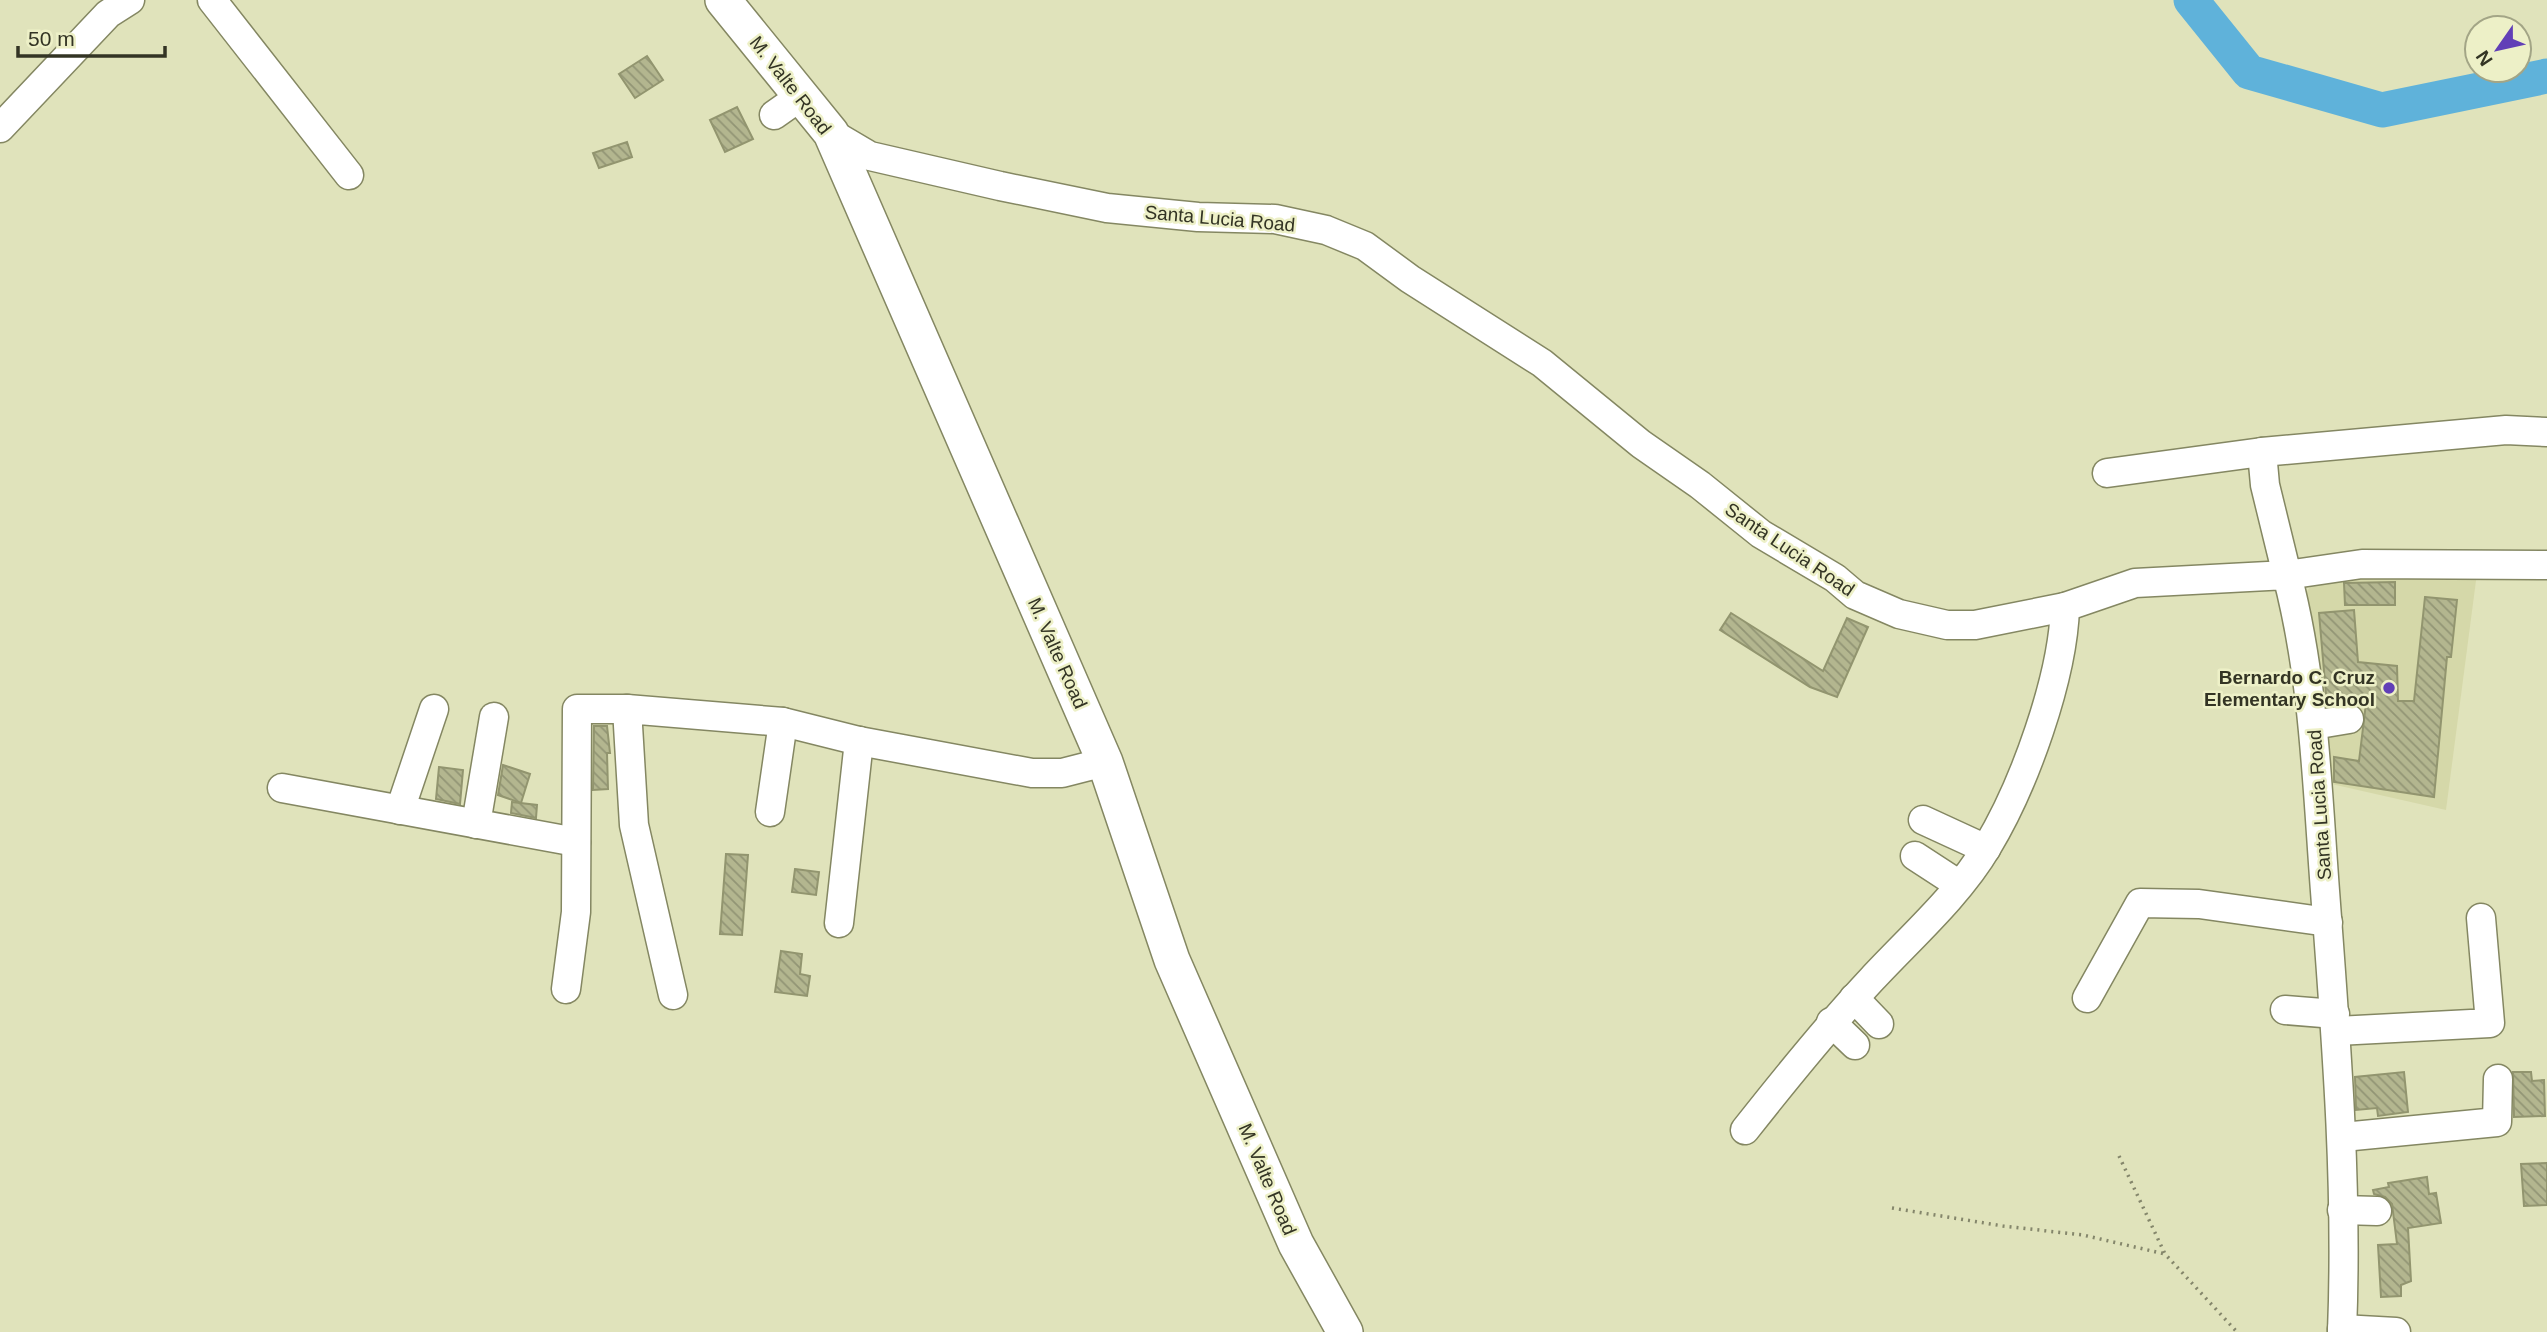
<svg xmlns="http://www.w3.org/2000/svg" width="2547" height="1332" viewBox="0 0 2547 1332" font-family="Helvetica,sans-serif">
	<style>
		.built { fill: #d5d8a9 }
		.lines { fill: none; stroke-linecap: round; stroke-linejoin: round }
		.river { stroke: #5fb2da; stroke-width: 35 }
		.building { fill: url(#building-back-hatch); stroke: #92956f; stroke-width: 2 }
		.minor-casing { stroke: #848762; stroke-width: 31 }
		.major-casing { stroke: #848762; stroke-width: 38 }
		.path { stroke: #84866b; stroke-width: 3.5; stroke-dasharray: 2 5; stroke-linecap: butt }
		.minor { stroke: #fff; stroke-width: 28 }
		.major { stroke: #fff; stroke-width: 35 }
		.poi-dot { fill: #613fb7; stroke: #edf0c7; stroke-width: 2.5 }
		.labels { text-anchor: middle; stroke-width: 5; stroke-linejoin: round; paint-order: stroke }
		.street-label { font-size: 19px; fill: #333424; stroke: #edf0c7 }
		.poi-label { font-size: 19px; font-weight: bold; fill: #333424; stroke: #edf0c7; text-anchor: end }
	</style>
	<defs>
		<pattern id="building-back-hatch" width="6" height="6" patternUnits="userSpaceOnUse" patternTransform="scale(1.75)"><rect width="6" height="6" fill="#b3b68f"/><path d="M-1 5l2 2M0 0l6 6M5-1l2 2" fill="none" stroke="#929575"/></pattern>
	</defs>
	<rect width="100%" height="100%" fill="#e0e3bb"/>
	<path class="built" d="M2477 573 2446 810 2327 783 2305 594 2315 580Z"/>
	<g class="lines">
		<path class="river" d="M2191 0 2249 72 2382 110 2547 76"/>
	</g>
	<g class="building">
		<path d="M647 56 663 80 635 98 619 74Z"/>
		<path d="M737 107 753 139 725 152 710 120Z"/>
		<path d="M627 142 632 157 599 168 593 153Z"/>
		<path d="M2395 582V605H2345L2344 583Z"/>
		<path d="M2425 597 2457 600 2451 657H2447L2434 797 2334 782V757L2359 761 2366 703 2327 706 2319 613 2354 610 2358 662 2397 666 2398 701H2414Z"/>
		<path d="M1731 613 1823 671 1847 618 1868 627 1837 697 1810 687 1720 630Z"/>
		<path d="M594 726H607L610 753H607L608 789 593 790Z"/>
		<path d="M503 765 530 774 521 803 498 795Z"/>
		<path d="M439 767 463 770 460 804 436 799Z"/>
		<path d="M512 802 537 805 536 818 511 813Z"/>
		<path d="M726 854 748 855 742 935 720 934Z"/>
		<path d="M795 869 819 872 816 895 792 892Z"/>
		<path d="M781 951 802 954 800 974 810 976 807 996 775 992Z"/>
		<path d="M2404 1072 2408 1112 2378 1116 2377 1108 2356 1110 2355 1077Z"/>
		<path d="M2513 1072H2531L2532 1081 2544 1080 2545 1116 2514 1117Z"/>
		<path d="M2547 1163V1205L2524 1206 2521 1164Z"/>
		<path d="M2427 1177 2429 1194 2436 1193 2441 1223 2408 1228 2411 1281 2401 1285V1296L2381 1297 2378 1245 2397 1244 2392 1204 2385 1197 2374 1194 2373 1190 2389 1187 2388 1183Z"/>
	</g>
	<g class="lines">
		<defs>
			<g id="minor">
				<path d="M212 0 349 175"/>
				<path d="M774 115 801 96"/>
				<path d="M0 128 108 14 130 0"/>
				<path d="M831 133 870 156 1000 186 1107 208 1198 217 1275 219 1326 230 1365 246 1410 279 1542 363 1641 444 1700 485 1761 534 1835 578 1855 595 1899 614 1947 625H1975L2065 607 2135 583 2287 575C2314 678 2317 785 2325 891 2336 1038 2348 1185 2342 1332"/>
				<path d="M2262 452 2265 485 2287 575 2362 564 2547 565"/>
				<path d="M2107 473 2262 452 2506 430 2547 432"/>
				<path d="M2313 725 2349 719"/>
				<path d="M282 788 576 842"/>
				<path d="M400 810 434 709"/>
				<path d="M770 812 783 722"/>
				<path d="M1923 820 1986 849"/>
				<path d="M476 824 494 717"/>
				<path d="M1915 856 1958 884"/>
				<path d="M839 923 859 741"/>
				<path d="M566 989 576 912 577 709H627"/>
				<path d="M673 995 634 825 627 709 783 722 859 741 1032 773H1062L1105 762"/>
				<path d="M1854 998 1879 1024"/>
				<path d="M2087 998 2140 903 2199 904 2328 922"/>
				<path d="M2285 1010 2335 1014"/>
				<path d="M1831 1022 1855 1045"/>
				<path d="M2337 1031 2490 1023 2481 918"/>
				<path d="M1745 1130C1786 1078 1827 1027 1872 979 1909 939 1959 895 1987 847 2024 786 2063 678 2065 607"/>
				<path d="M2343 1137 2497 1122 2498 1079"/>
				<path d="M2342 1210 2377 1211"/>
				<path d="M2342 1329 2396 1332"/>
			</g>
			<path id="major" d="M723 0 831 133 1105 762 1172 960 1296 1244 1345 1332"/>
		</defs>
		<use href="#minor" class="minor-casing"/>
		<use href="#major" class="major-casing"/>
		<g class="path">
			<path d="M2119 1156 2165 1254 2237 1332"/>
			<path d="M1892 1208 2003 1226 2083 1235 2165 1254"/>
		</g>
		<use href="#minor" class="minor"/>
		<use href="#major" class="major"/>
	</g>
	<circle class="poi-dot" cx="2389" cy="688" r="7"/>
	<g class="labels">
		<g class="street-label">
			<text transform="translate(791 85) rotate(52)" y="7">M. Valte Road</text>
			<text transform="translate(1220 218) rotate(5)" y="7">Santa Lucia Road</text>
			<text transform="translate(1790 549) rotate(34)" y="7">Santa Lucia Road</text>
			<text transform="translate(1058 653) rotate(66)" y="7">M. Valte Road</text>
			<text transform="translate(2319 805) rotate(-94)" y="7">Santa Lucia Road</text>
			<text transform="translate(1268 1179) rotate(67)" y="7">M. Valte Road</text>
		</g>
		<g class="poi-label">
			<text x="2375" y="684">Bernardo C. Cruz<tspan x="2375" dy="22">Elementary School</tspan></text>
		</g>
	</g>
	<g transform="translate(2498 49) rotate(236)"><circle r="33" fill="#edf0c7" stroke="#a3a586" stroke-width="2"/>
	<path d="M0-5L12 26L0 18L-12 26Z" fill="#613fb7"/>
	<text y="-10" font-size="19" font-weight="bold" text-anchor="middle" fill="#333424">N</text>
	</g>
	<path d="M18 46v10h147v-10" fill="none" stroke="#333424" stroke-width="3.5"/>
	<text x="28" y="46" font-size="21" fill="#333424" stroke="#edf0c7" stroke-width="5" paint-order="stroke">50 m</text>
</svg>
